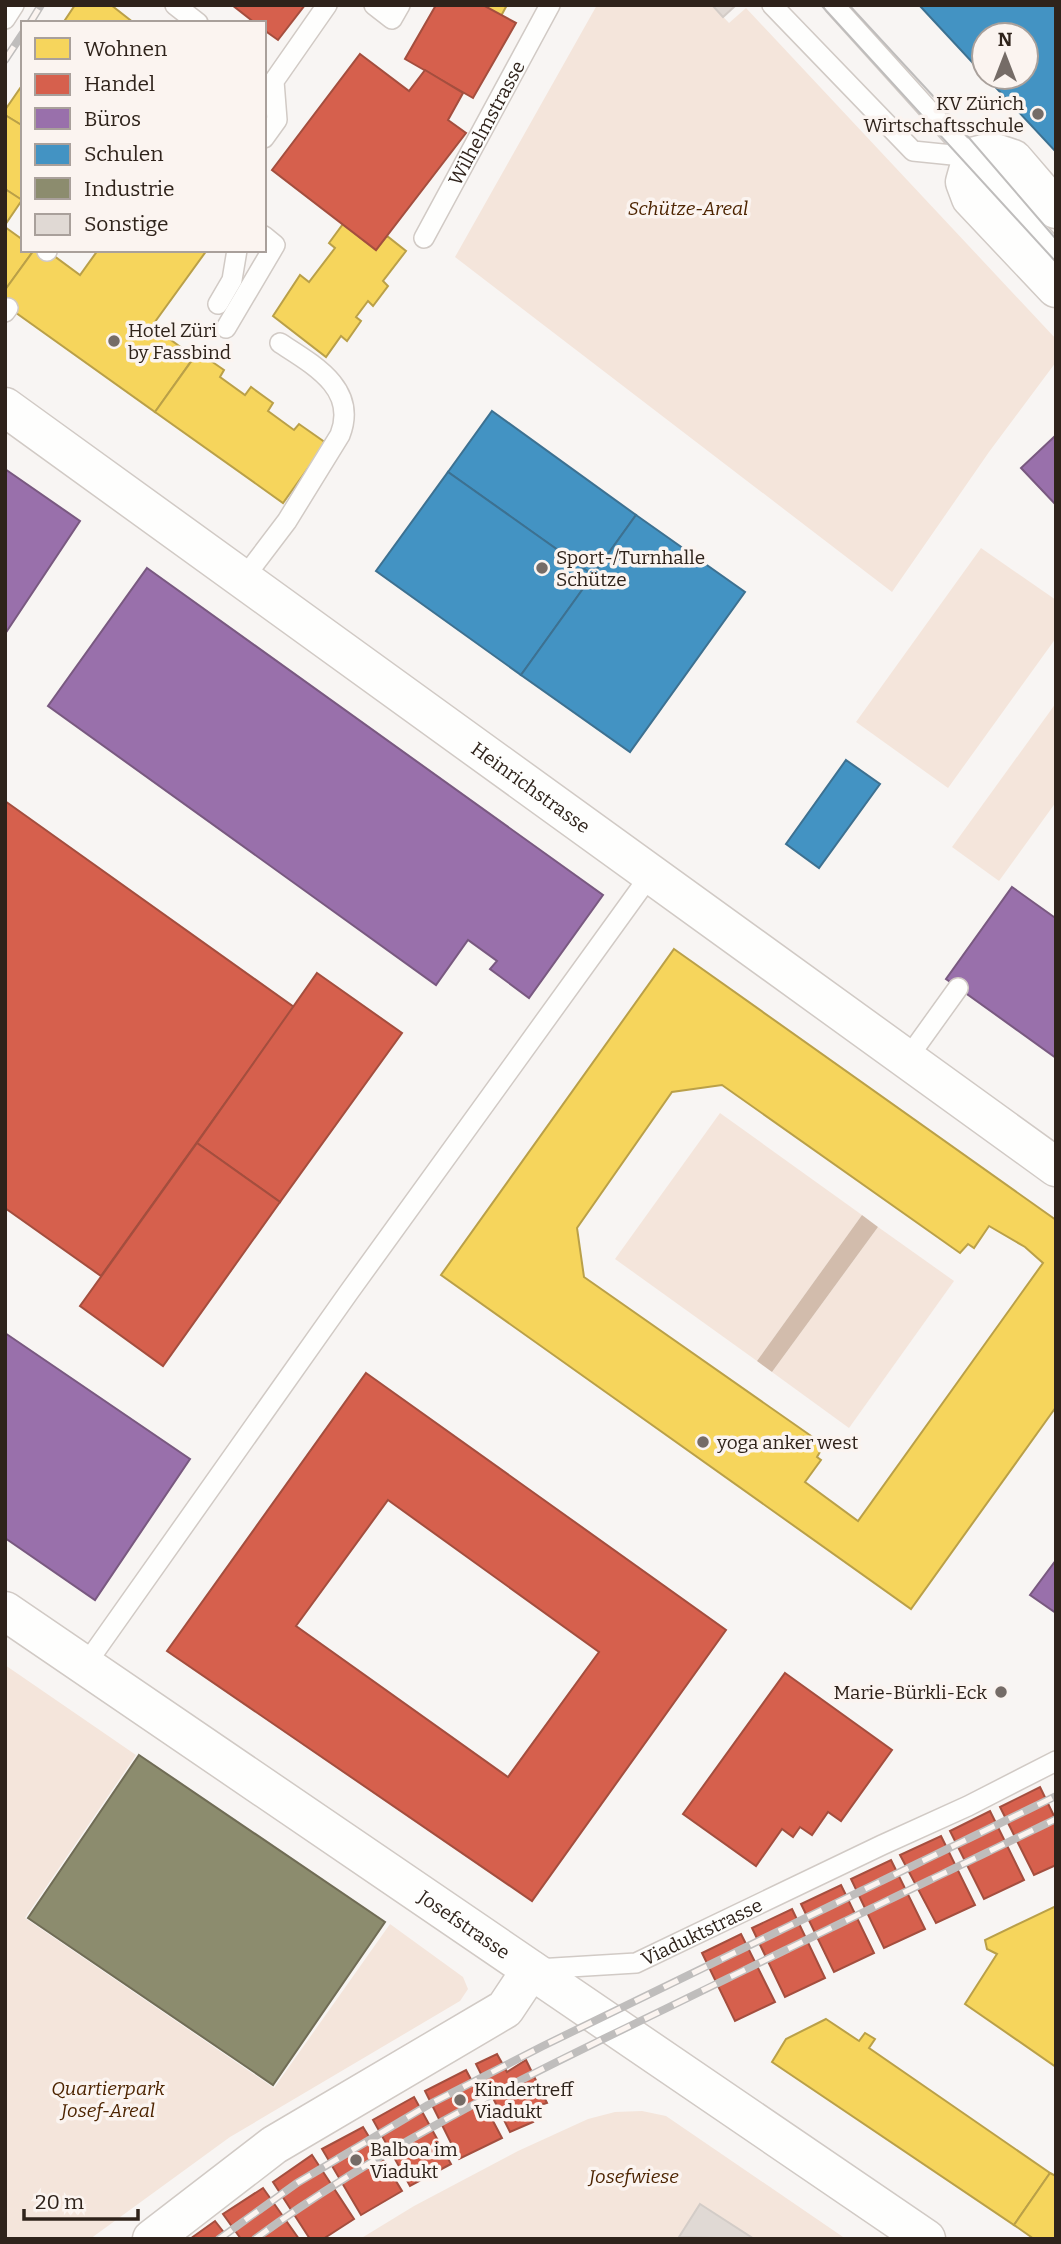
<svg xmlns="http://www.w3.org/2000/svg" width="1061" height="2244" viewBox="0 0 1061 2244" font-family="Bitter,serif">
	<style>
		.green { fill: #f4e5db }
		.water { fill: #d2bcac }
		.homes { fill: #f6d55c; stroke: #baa048; stroke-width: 2; fill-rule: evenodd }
		.shops { fill: #d6604d; stroke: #a44e3e; stroke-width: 2; fill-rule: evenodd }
		.offices { fill: #9970ab; stroke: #795980; stroke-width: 2 }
		.schools { fill: #4393c3; stroke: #3d7191; stroke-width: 2 }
		.industry { fill: #8c8c6e; stroke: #706c55; stroke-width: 2 }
		.building { fill: #e0d9d4; stroke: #d3ccc7; stroke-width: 2 }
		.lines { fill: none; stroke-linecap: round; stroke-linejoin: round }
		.service-casing { stroke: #d1cac5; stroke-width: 22 }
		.minor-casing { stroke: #d1cac5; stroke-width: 41 }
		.service { stroke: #fefefd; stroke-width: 19 }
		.minor { stroke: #fefefd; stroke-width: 38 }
		.tram { stroke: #bfbdbc; stroke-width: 2 }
		.rail-casing { stroke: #bfbdbc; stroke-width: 8 }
		.rail { stroke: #fbf4f0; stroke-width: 5; stroke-dasharray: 16; stroke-linecap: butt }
		.poi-dot { fill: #756c67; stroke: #fbf4f0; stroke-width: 2.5 }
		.labels { text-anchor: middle; stroke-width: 7; stroke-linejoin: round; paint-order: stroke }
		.poi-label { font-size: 19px; fill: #2f231b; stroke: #fbf4f0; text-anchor: start }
		.street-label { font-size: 19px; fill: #2f231b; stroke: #fbf4f0 }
		.park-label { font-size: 19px; font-style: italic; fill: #4d2400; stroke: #fbf4f0 }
	</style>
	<rect width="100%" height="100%" fill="#f8f5f3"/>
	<g class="green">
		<path d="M597 5H712L729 23 746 8 1056 339V362L989 452 892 592 455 257Z"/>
		<path d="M981 548 1056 600V638L948 788 856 722Z"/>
		<path d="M1056 703V802L999 881 952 847Z"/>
		<path d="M720 1113 862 1215 757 1361 615 1259Z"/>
		<path d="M878 1227 954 1281 849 1428 772 1372Z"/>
		<path d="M5 1665 136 1755 25 1918 274 2088 390 1924 463 1977 468 1989 460 2001 230 2137 90 2239H5Z"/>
		<path d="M642 2111 666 2116 846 2239H360L414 2206 518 2151 588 2119 615 2112Z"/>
	</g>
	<path class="water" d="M862 1215 878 1227 772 1372 757 1361Z"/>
	<g class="homes">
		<path d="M75 5H111L134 23H63Z"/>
		<path d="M483 5H507L501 16Z"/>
		<path d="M23 84V126L5 115V110Z"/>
		<path d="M5 115 23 126V201L5 189Z"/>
		<path d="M5 189 22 200 5 225Z"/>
		<path d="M343 224 376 250 387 236 406 251 383 281 388 286 373 306 368 301 356 317 361 321 347 341 341 336 326 357 273 316 300 275 309 282 335 248 329 243Z"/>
		<path d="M5 227 23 240V250H34L5 290Z"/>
		<path d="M34 250H46L80 275 98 250H207L152 326 194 357 155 412 5 305V290Z"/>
		<path d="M198 352 224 370 220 377 245 395 251 387 273 403 268 411 294 430 299 424 326 443 283 503 155 412Z"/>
		<path d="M674 949 1056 1220V1407L911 1609 441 1275ZM722 1085 960 1253 968 1244 974 1248 989 1226 1025 1247 1043 1263 858 1521 805 1482 821 1460 817 1457 824 1445 584 1277 577 1228 672 1092Z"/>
		<path d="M1056 1906V2067L965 2004 997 1954 987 1949 985 1940Z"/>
		<path d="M826 2019 859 2041 865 2033 875 2039 869 2048 1050 2173 1014 2225 772 2062 786 2039Z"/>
		<path d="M1050 2173 1056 2176V2239H1034L1014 2225Z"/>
	</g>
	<g class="shops">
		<path d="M232 5H305L278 40 264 30V23H255Z"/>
		<path d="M436 5H483L516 23 473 98 405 59Z"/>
		<path d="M360 54 409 91 425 70 463 93 448 120 466 133 376 250 272 170Z"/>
		<path d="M5 801 294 1007 101 1276 5 1208Z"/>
		<path d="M317 973 402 1033 280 1202 197 1143Z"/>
		<path d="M197 1143 280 1202 163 1366 80 1306Z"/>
		<path d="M366 1373 726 1630 532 1901 167 1651ZM388 1500 599 1652 508 1777 296 1626Z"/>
		<path d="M785 1673 892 1750 841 1821 828 1812 812 1835 800 1827 793 1837 782 1829 756 1866 683 1814Z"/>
		<path d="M1040 1787 1056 1820V1865L1034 1875 1000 1807Z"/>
		<path d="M990 1811 1024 1880 984 1899 950 1831Z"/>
		<path d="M941 1836 975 1905 936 1923 900 1855Z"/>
		<path d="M891 1860 925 1929 884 1948 851 1879Z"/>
		<path d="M841 1885 874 1953 834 1972 801 1904Z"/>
		<path d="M792 1909 825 1978 785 1997 752 1928Z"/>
		<path d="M741 1934 775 2002 735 2021 702 1953Z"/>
		<path d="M497 2054 507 2072 526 2060 547 2103 525 2110 533 2122 510 2132 476 2064Z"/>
		<path d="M466 2070 502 2138 459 2159 425 2091Z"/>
		<path d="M414 2097 451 2164 410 2186 373 2120Z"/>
		<path d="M363 2127 402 2191 361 2215 322 2149Z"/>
		<path d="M312 2155 354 2219 323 2239H310L273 2182Z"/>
		<path d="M263 2188 299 2239H241L223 2214Z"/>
		<path d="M215 2221 229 2239H190Z"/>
	</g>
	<g class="offices">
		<path d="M1056 435V505L1021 468Z"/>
		<path d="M5 469 80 521 5 634Z"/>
		<path d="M147 568 603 895 529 998 490 969 497 961 468 940 436 985 48 706Z"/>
		<path d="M1012 887 1054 917 1056 915V1058L946 979Z"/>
		<path d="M5 1333 190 1459 95 1600 5 1538Z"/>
		<path d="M1056 1560V1613L1030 1595Z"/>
	</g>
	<g class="schools">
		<path d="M919 5H1056V152L986 77H1026V35H984V75Z"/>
		<path d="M492 411 636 515 593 575 448 472Z"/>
		<path d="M448 472 593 575 521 675 376 571Z"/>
		<path d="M636 515 745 592 630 752 521 675Z"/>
		<path d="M846 760 880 784 819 868 786 844Z"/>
	</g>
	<path class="industry" d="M139 1755 385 1922 273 2085 28 1918Z"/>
	<g class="building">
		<path d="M712 5H732L734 7 723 17Z"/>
		<path d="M700 2204 754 2239 679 2237Z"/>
	</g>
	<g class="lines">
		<defs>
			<g id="service">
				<path d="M175 5 198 23"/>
				<path d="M374 5 392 19 400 5"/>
				<path d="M772 5 913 151 972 157"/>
				<path d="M834 5 1056 251"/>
				<path d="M5 19 14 5"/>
				<path d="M264 138 277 120 274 81 327 5"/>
				<path id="s1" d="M424 238 550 5"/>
				<path d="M47 251V250"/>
				<path d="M218 304 232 280 237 250"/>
				<path d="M5 312 8 308"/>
				<path d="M226 328 275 245 264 236"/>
				<path d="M243 579 287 521 340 435C358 389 314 365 280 343"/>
				<path d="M907 1059 958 988"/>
				<path d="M86 1664 349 1292 651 874"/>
				<path id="s2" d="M537 1969 636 1963 882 1845 968 1806 1056 1761"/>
			</g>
			<g id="minor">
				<path d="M1056 209 1013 159 992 152 972 157 965 182 971 198 1056 288"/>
				<path id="s3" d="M5 407 1056 1167"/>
				<path id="s4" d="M5 1611 926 2239"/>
				<path d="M152 2239 274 2145 505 2009 531 1970"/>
			</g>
		</defs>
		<use href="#service" class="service-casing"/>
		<use href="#minor" class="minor-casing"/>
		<use href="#service" class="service"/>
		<use href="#minor" class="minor"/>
		<g class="tram">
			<path d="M821 5 1056 262"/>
			<path d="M849 5 933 96 1056 239"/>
		</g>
		<defs>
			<g id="rail">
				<path d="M30 23 41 5"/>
				<path d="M5 60 23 33"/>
				<path d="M219 2239 297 2183 428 2105 543 2046 1056 1796"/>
				<path d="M255 2239C382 2146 524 2077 665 2009 795 1945 926 1882 1056 1819"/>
			</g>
		</defs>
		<use href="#rail" class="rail-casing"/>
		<use href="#rail" class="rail"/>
	</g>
	<g class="poi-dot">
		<circle cx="1038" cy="114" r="7"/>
		<circle cx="114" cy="341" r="7"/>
		<circle cx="542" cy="568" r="7"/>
		<circle cx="703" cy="1442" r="7"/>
		<circle cx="1001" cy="1692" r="7"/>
		<circle cx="460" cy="2100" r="7"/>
		<circle cx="356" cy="2160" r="7"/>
	</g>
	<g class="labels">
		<g class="poi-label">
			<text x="1024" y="110" text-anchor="end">KV Zürich<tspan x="1024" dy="22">Wirtschaftsschule</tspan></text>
			<text x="128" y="337">Hotel Züri<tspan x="128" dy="22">by Fassbind</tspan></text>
			<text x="556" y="564">Sport-/Turnhalle<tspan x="556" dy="22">Schütze</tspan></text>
			<text x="717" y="1449">yoga anker west</text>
			<text x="987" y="1699" text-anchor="end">Marie-Bürkli-Eck</text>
			<text x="474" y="2096">Kindertreff<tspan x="474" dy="22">Viadukt</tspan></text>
			<text x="370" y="2156">Balboa im<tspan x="370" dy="22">Viadukt</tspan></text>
		</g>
		<g class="street-label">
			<text dy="7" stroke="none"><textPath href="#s1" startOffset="131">Wilhelmstrasse</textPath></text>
			<text dy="7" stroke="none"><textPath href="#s3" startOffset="649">Heinrichstrasse</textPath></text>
			<text dy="7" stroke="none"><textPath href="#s4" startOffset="556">Josefstrasse</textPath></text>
			<text dy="7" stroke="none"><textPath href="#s2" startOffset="172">Viaduktstrasse</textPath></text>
		</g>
		<g class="park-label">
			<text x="688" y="215">Schütze-Areal</text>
			<text x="108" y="2095">Quartierpark<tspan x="108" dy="22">Josef-Areal</tspan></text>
			<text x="634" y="2183">Josefwiese</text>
		</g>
	</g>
	<rect width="1061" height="2244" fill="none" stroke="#2f231b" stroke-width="14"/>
	<rect x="21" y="21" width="245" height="231" fill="#fbf4f0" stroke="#a9a09b" stroke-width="2"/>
	<rect x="35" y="38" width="35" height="21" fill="#f6d55c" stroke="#a9a09b" stroke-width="2"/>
	<text x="84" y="56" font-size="21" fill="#2f231b">Wohnen</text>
	<rect x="35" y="74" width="35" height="21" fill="#d6604d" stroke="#a9a09b" stroke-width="2"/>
	<text x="84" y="91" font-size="21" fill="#2f231b">Handel</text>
	<rect x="35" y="108" width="35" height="21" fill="#9970ab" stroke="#a9a09b" stroke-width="2"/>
	<text x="84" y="126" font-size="21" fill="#2f231b">Büros</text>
	<rect x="35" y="144" width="35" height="21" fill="#4393c3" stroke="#a9a09b" stroke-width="2"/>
	<text x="84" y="161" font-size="21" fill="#2f231b">Schulen</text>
	<rect x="35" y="178" width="35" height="21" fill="#8c8c6e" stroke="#a9a09b" stroke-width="2"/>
	<text x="84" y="196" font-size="21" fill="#2f231b">Industrie</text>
	<rect x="35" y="214" width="35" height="21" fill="#e0d9d4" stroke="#a9a09b" stroke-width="2"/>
	<text x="84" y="231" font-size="21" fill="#2f231b">Sonstige</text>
	<g transform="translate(1005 56)"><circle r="33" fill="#fbf4f0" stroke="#a9a09b" stroke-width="2"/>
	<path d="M0-5L12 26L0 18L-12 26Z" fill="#756c67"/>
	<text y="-10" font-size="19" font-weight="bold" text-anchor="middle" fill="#2f231b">N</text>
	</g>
	<path d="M24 2209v10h114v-10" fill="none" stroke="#2f231b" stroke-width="3.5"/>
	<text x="35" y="2209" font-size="21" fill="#2f231b" stroke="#fbf4f0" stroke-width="5" paint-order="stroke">20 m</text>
</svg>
